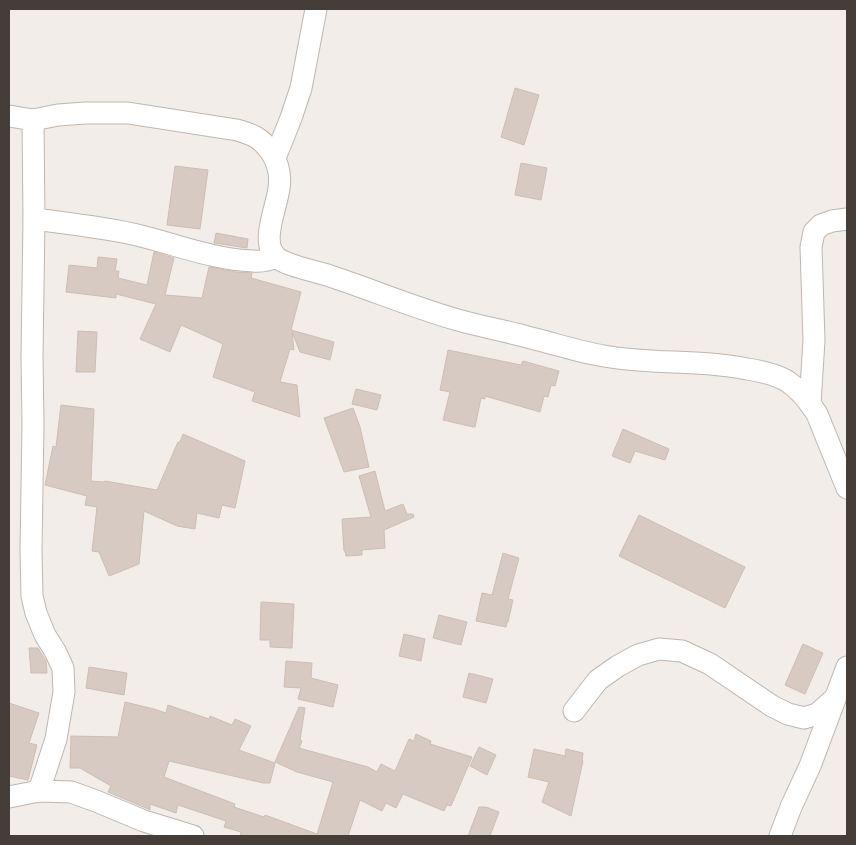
<svg xmlns="http://www.w3.org/2000/svg" width="856" height="845" viewBox="0 0 856 845" font-family="Raleway,sans-serif">
	<style>
		.building { fill: #d6cac2; stroke: #cdbeb3 }
		.lines { fill: none; stroke-linecap: round; stroke-linejoin: round }
		.minor-casing { stroke: #c0b6af; stroke-width: 23 }
		.minor { stroke: #fff; stroke-width: 21 }
	</style>
	<rect width="100%" height="100%" fill="#f2ede9"/>
	<g class="building">
		<path d="M515 88 539 95 524 145 501 137Z"/>
		<path d="M521 163 547 168 541 200 515 195Z"/>
		<path d="M175 166 208 170 200 229 167 225Z"/>
		<path d="M216 233 248 239 247 248 214 243Z"/>
		<path d="M154 252 174 258 165 295 202 298 209 267 236 272 252 273 251 278 301 292 291 330 334 342 330 360 300 352 292 332 294 350 290 349 280 382 297 385 300 417 252 401 255 392 213 377 223 344 181 325 170 352 140 339 156 304 116 294V298L66 292 69 265 97 268 98 257 117 259 115 271H119L118 278 147 285Z"/>
		<path d="M78 331 97 332 95 372H76Z"/>
		<path d="M448 350 521 365 523 361 559 371 555 386 551 385 548 397 544 396 540 412 485 396V399L481 398 475 427H473L443 420 450 392 440 390Z"/>
		<path d="M356 389 381 395 377 410 352 404Z"/>
		<path d="M61 405 94 409 91 481 104 482 105 481 157 490 178 442H180L183 434 245 461 235 508 222 505 219 518 197 513 195 529 177 526 144 511 139 564 109 576 99 552 92 551 97 507 85 505 87 496 45 485 53 446 56 447Z"/>
		<path d="M353 408 360 427 369 467 344 472 324 418Z"/>
		<path d="M623 429 669 449 665 460 635 451 630 463 612 456Z"/>
		<path d="M375 471 385 511 403 504 407 514H413L414 517 384 530 385 548 362 550V555L346 556 345 551H344L342 519 371 517 359 476Z"/>
		<path d="M639 515 745 567 725 608 619 556Z"/>
		<path d="M503 553 519 558 508 599 513 600 508 622H507L506 627 476 621 482 593 492 595Z"/>
		<path d="M261 602 294 604 292 648 270 647V640H260Z"/>
		<path d="M439 615 467 622 461 645 433 638Z"/>
		<path d="M404 634 425 639 421 661 399 656Z"/>
		<path d="M803 644 823 653 805 694 785 685Z"/>
		<path d="M29 648H38L46 661 47 673H31Z"/>
		<path d="M286 661 312 663 311 678 338 685 333 707 298 699 301 688 284 687Z"/>
		<path d="M89 667 127 673 124 695 86 688Z"/>
		<path d="M469 673 493 679 486 703 463 697Z"/>
		<path d="M125 702 154 709 166 713 168 705 209 719 210 716 232 725 235 719 251 726 239 750 275 763 270 783H263L169 761 164 777 235 804 234 807 264 817 265 815 317 834 333 782 297 772 275 762 299 707 305 708 300 740 302 741 299 748 368 767 377 772 381 764 395 771 409 739 414 741 416 734 431 741 430 744 472 757 451 806 447 805 444 811 403 794 396 808 386 803 382 811 360 800 348 836H240L241 832 224 827 226 821 178 805 176 813 150 804V810L148 809 108 792 111 786 80 768H70L71 736 118 737Z"/>
		<path d="M9 703 39 713 29 743 37 745 28 780 9 776Z"/>
		<path d="M479 747 496 755 487 775 470 766Z"/>
		<path d="M534 749 565 756 566 749 583 753 582 761H583L571 816 542 802 549 782 528 777Z"/>
		<path d="M479 807H486L499 812 490 836H468Z"/>
	</g>
	<g class="lines">
		<defs>
			<g id="minor">
				<path d="M9 116 33 120 58 115 85 113H128L237 130C254 135 261 138 271 152 278 163 281 176 279 188 277 207 260 242 276 257 286 266 320 272 333 277 375 291 415 308 458 320 482 327 507 331 531 338 556 344 579 352 604 356 652 365 700 359 747 369 760 371 775 374 787 381 799 389 809 401 817 414L847 488"/>
				<path d="M33 120 34 219 32 357 33 424 31 551 32 596 36 613 45 635 55 651 63 668 64 692 56 739 39 791"/>
				<path d="M275 158 291 118 301 88 316 9"/>
				<path d="M34 219C67 223 100 227 133 234 172 243 214 260 253 261 261 262 269 260 276 257"/>
				<path d="M810 404 814 340 811 247 814 232 821 225 832 221 847 219"/>
				<path d="M574 711 598 680 618 666 638 655 659 649 682 651 710 664 772 706 788 714 804 718 817 714 835 698"/>
				<path d="M9 797 39 791 71 792 96 801 144 821 193 836"/>
				<path d="M780 836 791 807 810 766 847 667"/>
			</g>
		</defs>
		<use href="#minor" class="minor-casing"/>
		<use href="#minor" class="minor"/>
	</g>
	<rect width="856" height="845" fill="none" stroke="#453d38" stroke-width="20"/>
</svg>
